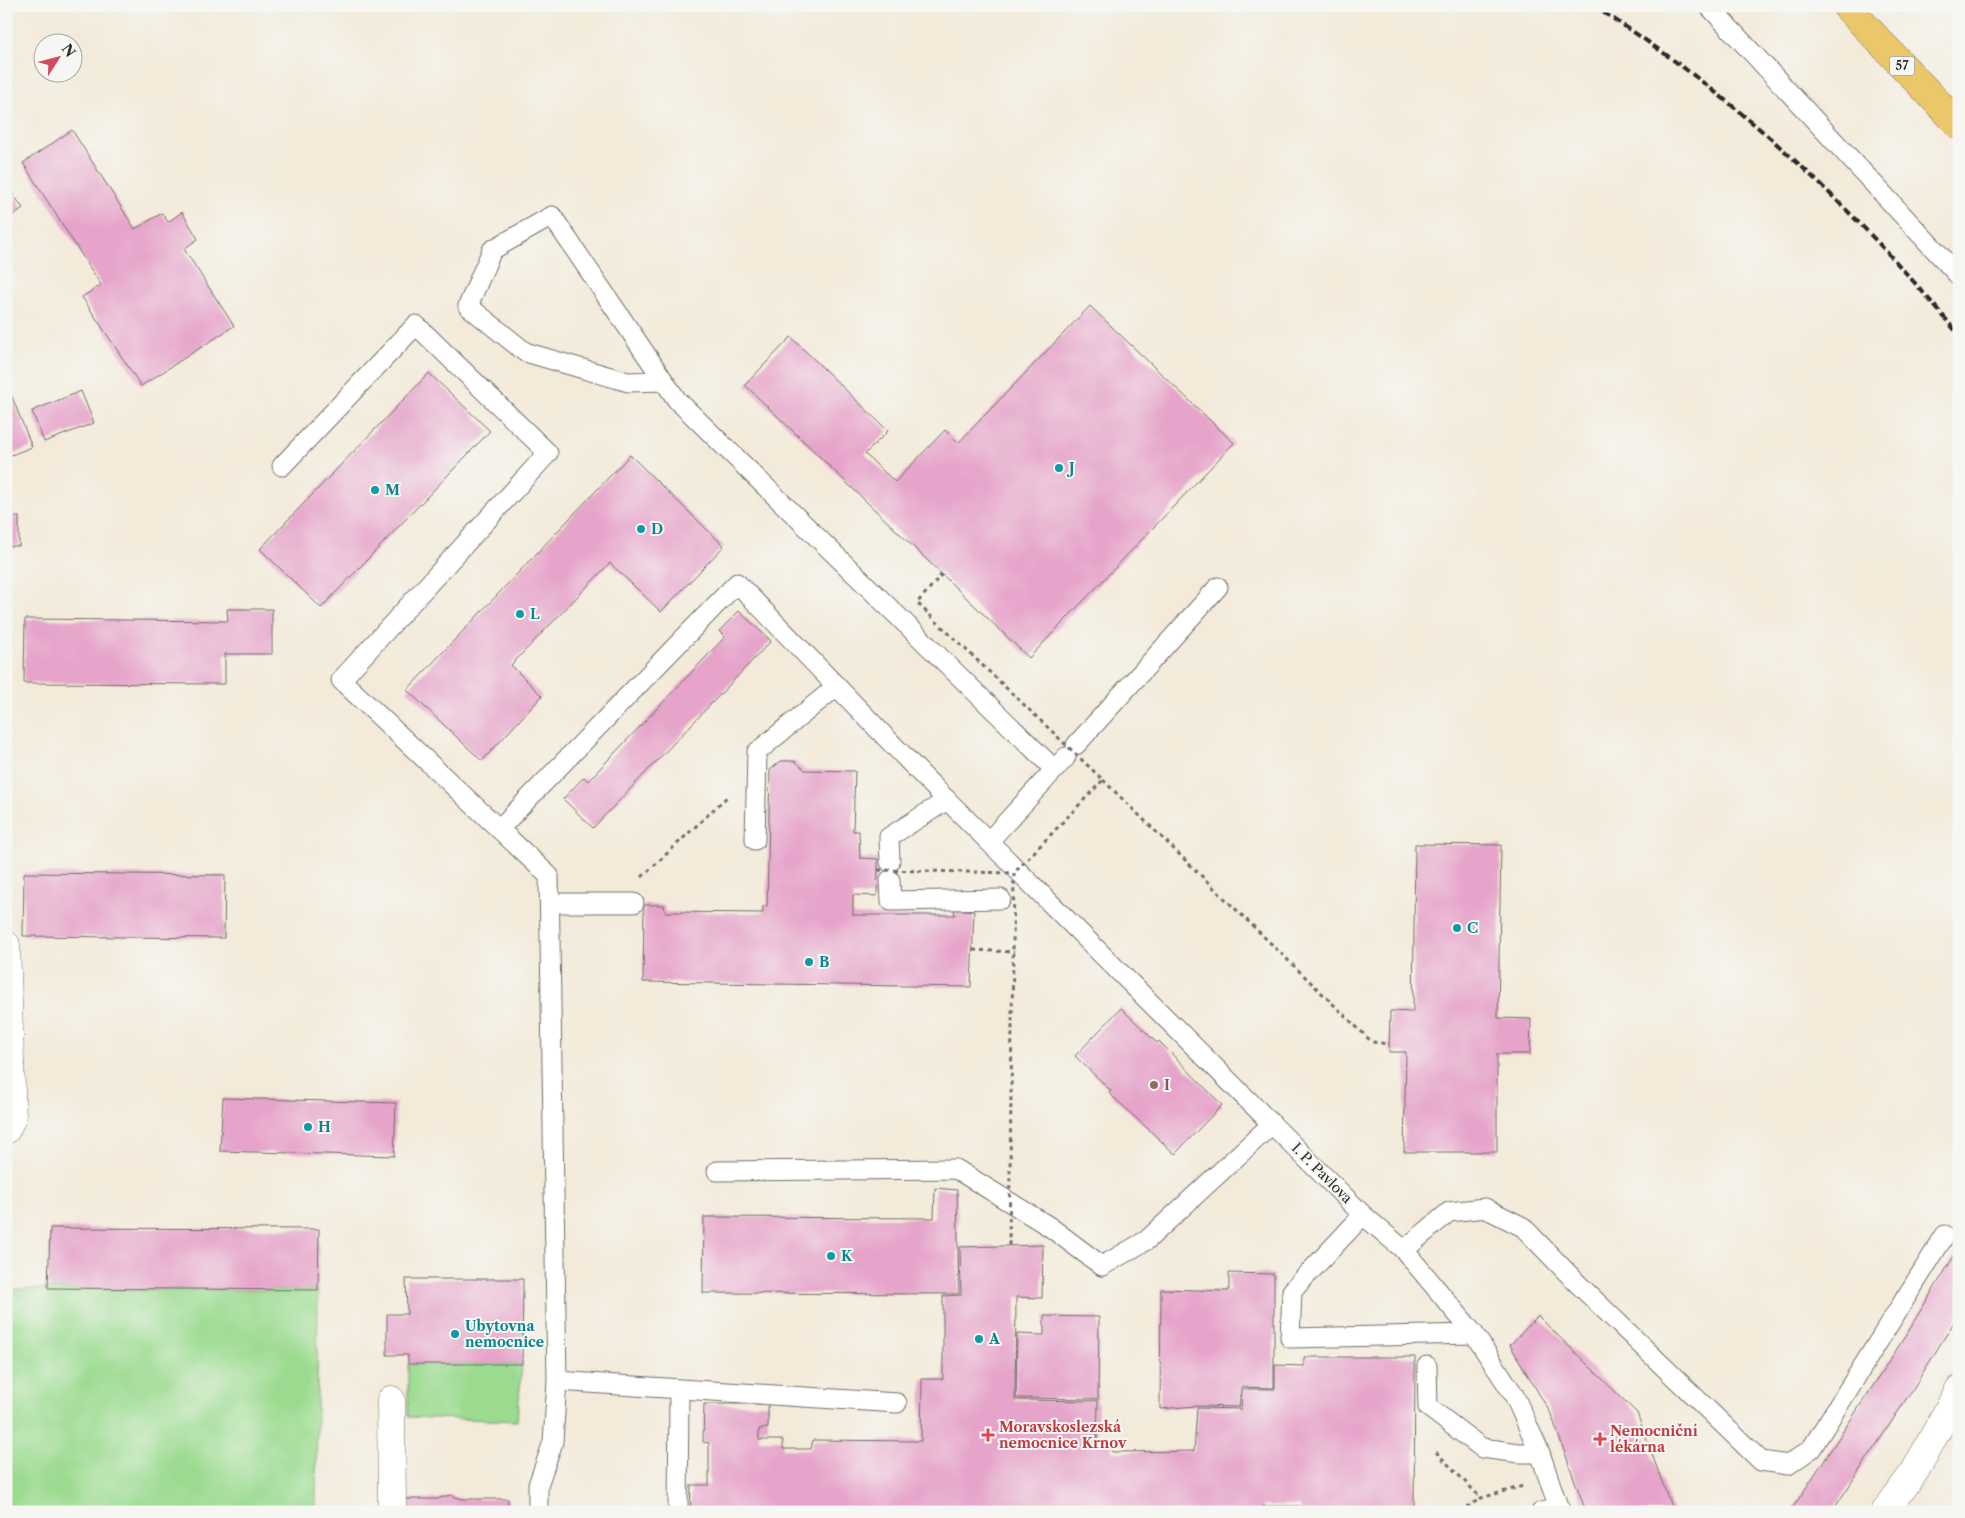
<svg xmlns="http://www.w3.org/2000/svg" width="1965" height="1518" viewBox="0 0 1965 1518" font-family="'Libre Caslon Text',serif">
	<style>
		.green { fill: #9bdb90; stroke: #63835e }
		.building { fill: #e6a4ca }
		.lines { fill: none; stroke-linecap: round; stroke-linejoin: round }
		.service-casing { stroke: #716e68; stroke-width: 21 }
		.minor-casing { stroke: #716e68; stroke-width: 29 }
		.primary-casing { stroke: #716e68; stroke-width: 29 }
		.path { stroke: #716e68; stroke-width: 3; stroke-dasharray: 4 4; stroke-linecap: butt }
		.service { stroke: #fff; stroke-width: 19 }
		.minor { stroke: #fff; stroke-width: 28 }
		.primary { stroke: #eac769; stroke-width: 28 }
		.rail { stroke: #2b2b2b; stroke-width: 4; stroke-dasharray: 8 4; stroke-linecap: butt }
		.path-bridge { stroke: #716e68; stroke-width: 3; stroke-dasharray: 4 4; stroke-linecap: butt }
		.culture-dot { fill: #0f9aa8; stroke: #f6f6f2; stroke-width: 2 }
		.education-dot { fill: #8d6e63; stroke: #f6f6f2; stroke-width: 2 }
		.health-dot { fill: #e0444e; stroke: #f6f6f2; stroke-width: 2 }
		.labels { text-anchor: middle; stroke-width: 4; stroke-linejoin: round; paint-order: stroke }
		.shield { fill: #f6f6f2; stroke: #686867; stroke-width: 1 }
		.shield-label { font-size: 12px; font-weight: bold; fill: #2b2b2b }
		.culture-label { font-size: 14px; font-weight: bold; fill: #0d838f; stroke: #f6f6f2; text-anchor: start }
		.education-label { font-size: 14px; font-weight: bold; fill: #785e54; stroke: #f6f6f2; text-anchor: start }
		.street-label { font-size: 14px; fill: #2b2b2b; stroke: #f6f6f2 }
		.health-label { font-size: 14px; font-weight: bold; fill: #be3a42; stroke: #f6f6f2; text-anchor: start }
	</style>
	<rect width="100%" height="100%" fill="#f6f6f2"/>
	<filter id="ink" filterUnits="userSpaceOnUse"><feTurbulence type="fractalNoise" baseFrequency=".02" numOctaves="2"/><feDisplacementMap in="SourceGraphic" scale="10" xChannelSelector="R" yChannelSelector="G"/><feConvolveMatrix kernelMatrix="1 2 1 2 8 2 1 2 1" color-interpolation-filters="sRGB"/></filter>
	<filter id="wash" filterUnits="userSpaceOnUse"><feTurbulence type="fractalNoise" baseFrequency=".0096" numOctaves="4" result="noise"/><feDisplacementMap in="SourceGraphic" scale="20" xChannelSelector="R" yChannelSelector="G"/><feGaussianBlur stdDeviation="1.12" result="paint"/><feColorMatrix in="noise" values="0 0 0 0 0 0 0 0 0 0 0 0 0 0 0 0 0 1.4 0 .05"/><feComposite in="paint" operator="in"/></filter>
	<g filter="url(#wash)">
		<rect width="100%" height="100%" fill="#f3ead9"/>
		<g class="green">
			<path d="M6 1289 318 1290 316 1512H6Z"/>
			<path d="M408 1364H522L517 1421 408 1417Z"/>
		</g>
		<g id="blocks">
			<g class="building">
				<path d="M72 130 135 229 162 213 168 222 182 212 198 239 184 249 234 326 141 386 82 297 101 285 23 163Z"/>
				<path d="M6 185 23 208 6 220Z"/>
				<path d="M1090 306 1234 443 1029 658 745 385 791 337 888 431 865 454 895 482 945 430 958 443Z"/>
				<path d="M429 373 490 431 321 608 260 549Z"/>
				<path d="M6 382 32 447 6 457Z"/>
				<path d="M81 391 94 423 44 442 32 411Z"/>
				<path d="M630 455 724 546 661 612 610 563 511 665 542 696 482 761 407 690Z"/>
				<rect x="6" y="517" width="13" height="29"/>
				<path d="M227 609H272V654H225V684L24 683 25 619 228 621Z"/>
				<path d="M739 611 771 641 593 828 563 799 584 777 588 781 725 637 719 631Z"/>
				<path d="M781 761H795L805 770 855 771 853 831H859L860 858 878 859V870L877 896 853 895V915H955L954 909 974 911 971 987 643 982 644 905H664L665 912 763 913V906H767L770 770Z"/>
				<path d="M1415 844 1501 845 1498 1018 1531 1019 1530 1054H1497V1152H1404L1406 1052H1389L1390 1011 1413 1012Z"/>
				<path d="M24 873 225 875 224 938 23 936Z"/>
				<path d="M1121 1008 1157 1043 1159 1041 1222 1105 1175 1154 1109 1093 1111 1091 1075 1056Z"/>
				<path d="M223 1098 396 1103 394 1156 220 1151Z"/>
				<path d="M935 1188 957 1190 959 1294 703 1293 704 1217 934 1218Z"/>
				<path d="M50 1228 319 1229 318 1290 48 1288Z"/>
				<path d="M1043 1245 1042 1298 1016 1297 1015 1400 1098 1401 1097 1443 1112 1442V1452L1194 1451 1197 1408 1241 1409 1242 1389H1275V1365L1304 1366V1357H1415L1414 1512H1300V1506H1263L1262 1512H690L691 1485H709V1443L703 1442 704 1404H768V1428L759 1429V1440H783V1449H811L813 1440 921 1441 922 1379H943V1296L961 1295 960 1247Z"/>
				<path d="M1959 1248V1314L1911 1392 1832 1512H1790L1892 1357Z"/>
				<path d="M1229 1273 1274 1274V1388L1241 1387 1239 1407 1196 1406 1160 1409 1161 1289 1229 1291Z"/>
				<path d="M406 1279H523L522 1364H408V1355H387V1314H407Z"/>
				<path d="M1044 1316 1099 1317 1098 1399 1016 1398 1017 1334 1044 1335Z"/>
				<path d="M1538 1316 1637 1413 1673 1512H1586L1551 1414 1510 1345Z"/>
				<path d="M450 1495 462 1499H508V1512H401V1499H437Z"/>
			</g>
		</g>
	</g>
	<g filter="url(#ink)">
		<use href="#blocks" fill-opacity="0" stroke="#716e68" stroke-width="1"/>
		<g class="lines">
			<defs>
				<g id="service">
					<path d="M1709 6 1959 276"/>
					<path d="M664 381 628 382 525 352 468 306 492 250 552 216 664 381 677 400 1054 769"/>
					<path d="M282 466 416 325 548 453 341 680 549 876 557 1381 553 1442 538 1485V1512"/>
					<path d="M1076 745 1218 587"/>
					<path d="M499 829 737 583 925 778 1363 1215 1404 1250 1474 1334 1514 1395 1540 1453 1560 1512"/>
					<path d="M755 840 757 752 837 686"/>
					<path d="M989 841 1066 757"/>
					<path d="M890 862 889 837 947 800"/>
					<path d="M890 880 891 901 1001 899"/>
					<path d="M550 903H634"/>
					<path d="M717 1171 956 1169 1050 1227 1102 1266 1147 1240 1272 1124"/>
					<path d="M1363 1215 1292 1291 1290 1338 1474 1334"/>
					<path d="M1404 1250 1449 1212 1485 1208 1523 1227 1578 1284 1761 1461 1788 1465 1811 1449 1945 1235"/>
					<path d="M1427 1366 1428 1407 1482 1448 1519 1453H1540"/>
					<path d="M557 1381 897 1403"/>
					<path d="M678 1512 679 1391"/>
					<path d="M1541 1512 1560 1509"/>
				</g>
				<g id="minor">
					<path d="M6 945 12 1117 6 1130"/>
					<path d="M391 1400 392 1512"/>
					<path d="M1885 1512 1915 1471 1959 1390"/>
				</g>
				<path id="primary" d="M1846 6 1959 125"/>
			</defs>
			<use href="#service" class="service-casing"/>
			<use href="#minor" class="minor-casing"/>
			<use href="#primary" class="primary-casing"/>
			<g class="path">
				<path d="M1103 780 1372 1042 1389 1044"/>
				<path d="M642 877 728 796"/>
				<path d="M973 950 1014 952"/>
				<path d="M1436 1452 1481 1498"/>
				<path d="M1460 1512 1481 1498 1523 1486"/>
			</g>
			<use href="#service" class="service"/>
			<use href="#minor" class="minor"/>
			<use href="#primary" class="primary"/>
			<path class="rail" d="M1593 6C1730 90 1857 210 1959 335"/>
			<g class="path-bridge">
				<path d="M942 574 917 603 1103 780 1014 873 1009 1246"/>
				<path d="M878 870 1014 873"/>
			</g>
		</g>
	</g>
	<g class="culture-dot">
		<circle cx="1059" cy="468" r="5"/>
		<circle cx="375" cy="490" r="5"/>
		<circle cx="641" cy="529" r="5"/>
		<circle cx="520" cy="614" r="5"/>
		<circle cx="1457" cy="928" r="5"/>
		<circle cx="809" cy="962" r="5"/>
		<circle cx="308" cy="1127" r="5"/>
		<circle cx="831" cy="1256" r="5"/>
		<circle cx="455" cy="1334" r="5"/>
		<circle cx="979" cy="1339" r="5"/>
	</g>
	<circle class="education-dot" cx="1154" cy="1085" r="5"/>
	<g class="health-dot">
		<path d="M985.5 1427.5h5v5h5v5h-5v5h-5v-5h-5v-5h5z"/>
		<path d="M1597.5 1431.5h5v5h5v5h-5v5h-5v-5h-5v-5h5z"/>
	</g>
	<g class="labels">
		<rect class="shield" x="1889.5" y="56.5" width="25" height="19" rx="4"/>
		<g class="shield-label">
			<text x="1902" y="70">57</text>
		</g>
		<g class="culture-label">
			<text x="1069" y="473">J</text>
			<text x="385" y="495">M</text>
			<text x="651" y="534">D</text>
			<text x="530" y="619">L</text>
			<text x="1467" y="933">C</text>
			<text x="819" y="967">B</text>
			<text x="318" y="1132">H</text>
			<text x="841" y="1261">K</text>
			<text x="465" y="1331">Ubytovna<tspan x="465" dy="16">nemocnice</tspan></text>
			<text x="989" y="1344">A</text>
		</g>
		<g class="education-label">
			<text x="1164" y="1090">I</text>
		</g>
		<g class="street-label">
			<text transform="translate(1322 1173) rotate(45)" y="5">I. P. Pavlova</text>
		</g>
		<g class="health-label">
			<text x="999" y="1432">Moravskoslezská<tspan x="999" dy="16">nemocnice Krnov</tspan></text>
			<text x="1610" y="1436">Nemocniční<tspan x="1610" dy="16">lékárna</tspan></text>
		</g>
	</g>
	<rect width="1965" height="1518" fill="none" stroke="#f6f6f2" stroke-width="25"/>
	<g transform="translate(58 58) rotate(54)"><circle r="24" fill="#f6f6f2" stroke="#a5a5a2"/>
	<path d="M0-4L9 19L0 12L-9 19Z" fill="#d1495b"/>
	<text y="-8" font-size="14" font-weight="bold" text-anchor="middle" fill="#2b2b2b">N</text>
	</g>
</svg>
